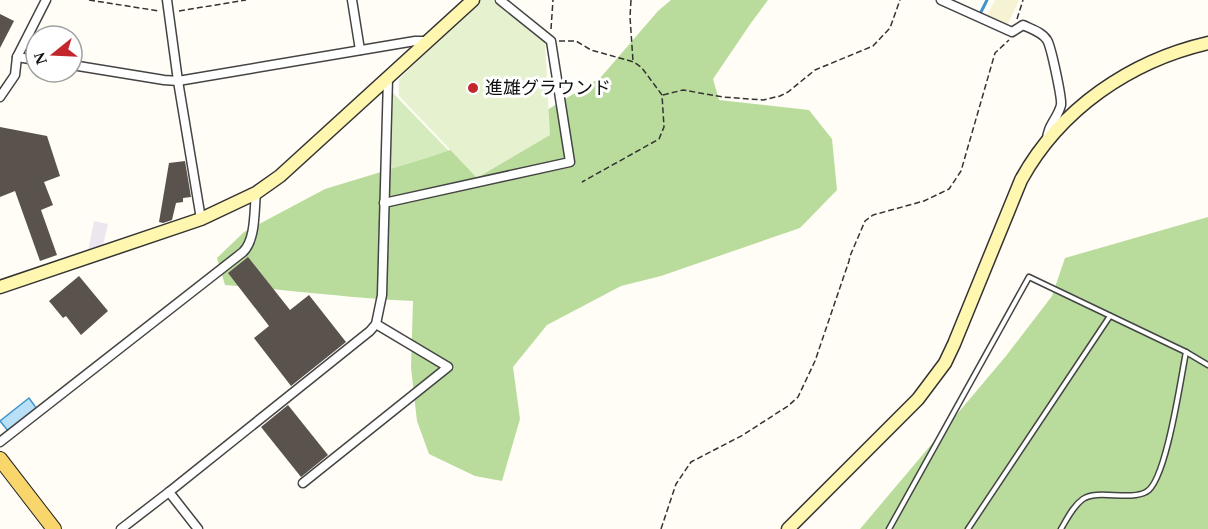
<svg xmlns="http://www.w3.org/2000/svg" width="1208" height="529" viewBox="0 0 1208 529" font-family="'Times New Roman','Noto Sans JP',serif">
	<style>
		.industrial { fill: #eee6ef }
		.farmland { fill: #f6f3d4 }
		.green { fill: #d5ebbd }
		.forest { fill: #b9dc9c }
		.pitch { fill: #e6f2cf }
		.water { fill: #b9e0f7; stroke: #3f96cf; stroke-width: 1.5 }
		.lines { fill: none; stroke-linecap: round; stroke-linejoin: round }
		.stream { stroke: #3f96cf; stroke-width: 3 }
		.building { fill: #5a524d }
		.lane-casing { stroke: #444; stroke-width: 7 }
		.street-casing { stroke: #444; stroke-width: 11 }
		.secondary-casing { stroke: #333; stroke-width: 15 }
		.primary-casing { stroke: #222; stroke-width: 16 }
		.path { stroke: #333; stroke-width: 1.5; stroke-dasharray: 6 3; stroke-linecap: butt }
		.lane { stroke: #fff; stroke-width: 4 }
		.street { stroke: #fff; stroke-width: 8 }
		.secondary { stroke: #fff6b0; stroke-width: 12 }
		.primary { stroke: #f9d66b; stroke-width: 14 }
		.poi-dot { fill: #c4262e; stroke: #fff; stroke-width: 2 }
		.labels { text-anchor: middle; stroke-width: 6; stroke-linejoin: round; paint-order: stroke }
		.poi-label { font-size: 18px; fill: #111; stroke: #fff; text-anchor: start }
	</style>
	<rect width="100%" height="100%" fill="#fffdf5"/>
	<path class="industrial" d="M94 221 108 224 103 245 88 251Z"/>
	<path class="farmland" d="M995 0H1019L1008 24 987 16Z"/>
	<path class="green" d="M390 90 476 179 386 199Z"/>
	<g class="forest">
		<path d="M671 0H768L751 23 713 79 719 100 809 110 832 139 837 190 800 228 661 276 621 286 547 325 513 367 520 419 502 481 475 476 429 454 417 421 411 368 413 301C350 298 288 290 225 285L217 258 244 232 325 189 427 158 521 126 601 77 658 11Z"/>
		<path d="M1208 217V529H860L1006 356 1052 296 1065 258Z"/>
	</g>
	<path class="pitch" d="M481 0H493L545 42 550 135 477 178 399 96V79Z"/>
	<path class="water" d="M29 398 37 409 9 432 0 421Z"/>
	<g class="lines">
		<path class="stream" d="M981 12 987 0"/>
	</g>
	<g class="building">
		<path d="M0 14 14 21 0 48Z"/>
		<path d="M0 127 47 136 60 176 44 182 53 205 41 210 57 255 40 261 15 191 0 197Z"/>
		<path d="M185 161 191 197 183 198V202L176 203 172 220 163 223 159 222 169 163Z"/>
		<path d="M248 257 290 310 309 295 346 342 291 386 254 338 269 326 228 273Z"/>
		<path d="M79 276 108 311 81 335 66 316 63 318 49 301Z"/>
		<path d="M288 405 328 455 301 477 261 427Z"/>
	</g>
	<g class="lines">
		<defs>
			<g id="lane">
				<path d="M889 529 1029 277 1186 352 1208 365"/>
				<path d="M968 529 1110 316"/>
				<path d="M1061 529C1067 519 1073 506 1083 499 1097 489 1129 501 1146 492 1166 483 1181 377 1186 352"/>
			</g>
			<g id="street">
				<path d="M167 0 178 81 201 219"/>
				<path d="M352 0 360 50"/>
				<path d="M941 0 1012 32 1023 25C1031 29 1042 32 1047 40 1051 46 1062 98 1061 105 1058 118 1047 126 1047 140"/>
				<path d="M17 57 36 60"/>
				<path d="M72 65 164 80 178 81 415 41H428"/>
				<path d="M0 97 15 75 17 57 46 0"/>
				<path d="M384 203 570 162 551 41 500 0"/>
				<path d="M0 442 243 252C256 239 254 211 256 193"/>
				<path d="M303 483 448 367 376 324"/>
				<path d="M121 529 169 492"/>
				<path d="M198 529 169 492 370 331 376 324 382 295 388 78"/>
			</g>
			<g id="secondary">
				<path d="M0 287 201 219 256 193 280 176 473 0"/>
				<path d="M788 529 918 399 945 363 954 344 1021 180C1060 109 1130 61 1208 43"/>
			</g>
			<path id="primary" d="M0 459 54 529"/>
		</defs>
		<use href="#lane" class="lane-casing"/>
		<use href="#street" class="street-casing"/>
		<use href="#secondary" class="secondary-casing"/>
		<use href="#primary" class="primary-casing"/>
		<g class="path">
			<path d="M89 0 159 11"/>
			<path d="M631 0 630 17 633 61"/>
			<path d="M179 11 246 0"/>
			<path d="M1017 19 1023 0"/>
			<path d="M551 29 553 0"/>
			<path d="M559 41H576L591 50 634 62 642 68 662 95 664 127 659 139 582 182"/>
			<path d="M663 95 683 90 723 97 763 100 780 96 788 92 815 70 873 46 890 28 900 0"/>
			<path d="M661 529 676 484 691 462 743 435 788 406 798 397 815 361 849 261 850 256 865 221 873 215 924 201 949 189 961 171 995 53 1009 40"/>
		</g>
		<use href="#lane" class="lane"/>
		<use href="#street" class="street"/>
		<use href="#secondary" class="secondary"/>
		<use href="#primary" class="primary"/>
	</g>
	<circle class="poi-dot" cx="473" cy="88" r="6"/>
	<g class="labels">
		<g class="poi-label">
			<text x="485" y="94">進雄グラウンド</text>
		</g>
	</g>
	<g transform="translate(54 54) rotate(252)"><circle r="28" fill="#ffffff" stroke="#a0a0a0" stroke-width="1.5"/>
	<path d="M0-4.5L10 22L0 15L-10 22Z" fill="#c4262e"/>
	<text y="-9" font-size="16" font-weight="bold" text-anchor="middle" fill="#111111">N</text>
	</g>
</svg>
